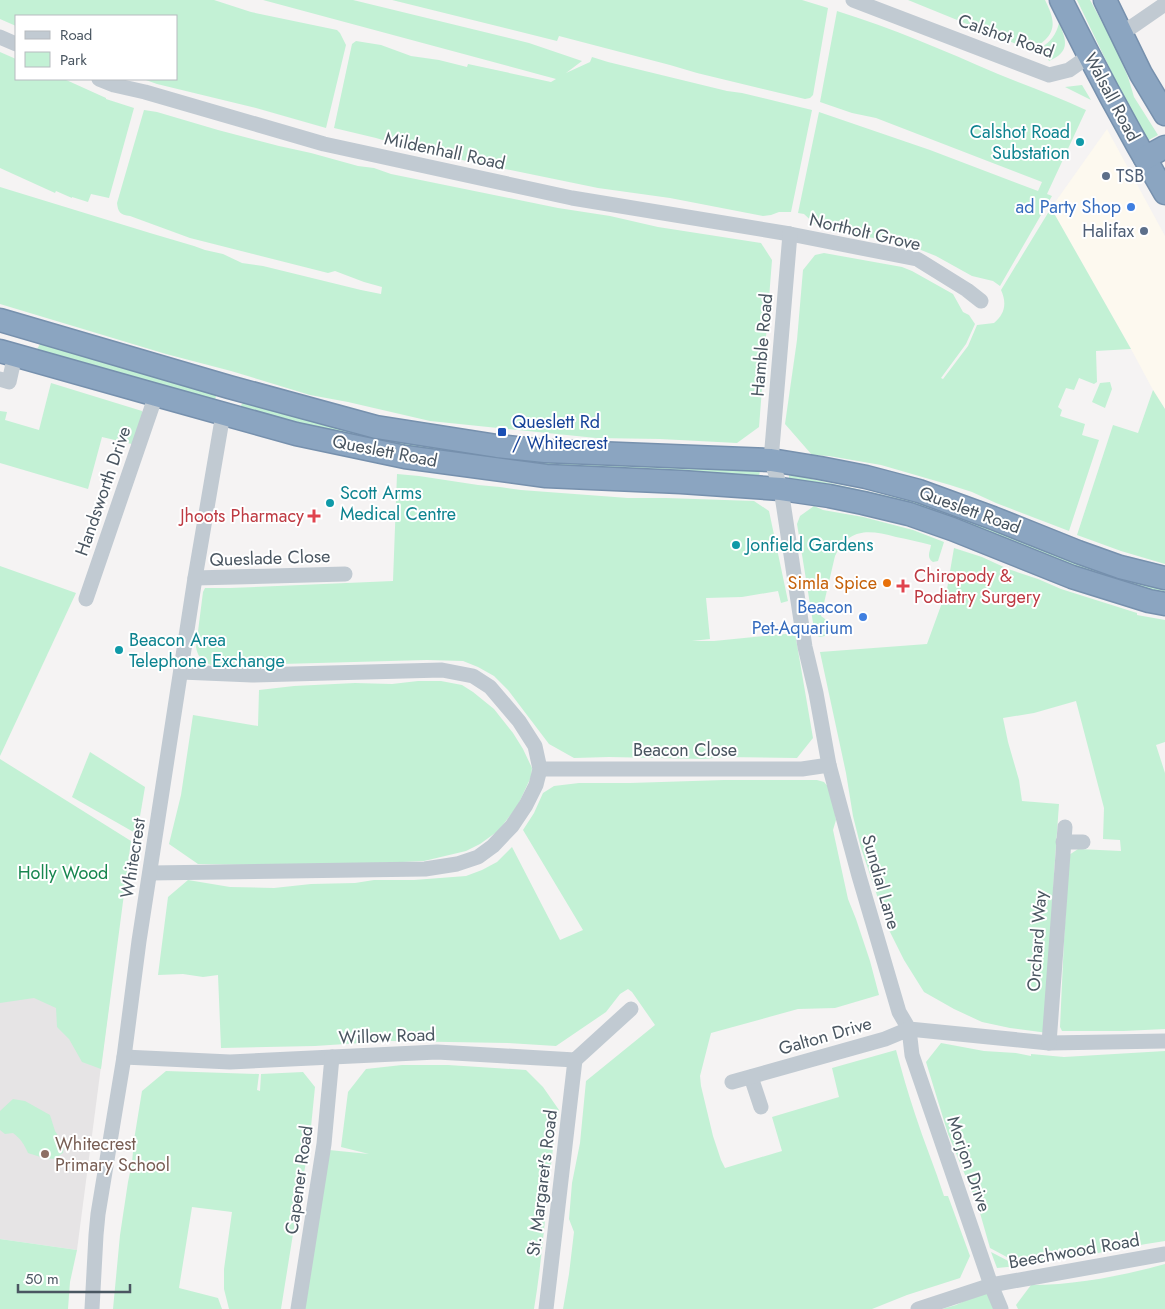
<svg xmlns="http://www.w3.org/2000/svg" width="1165" height="1309" viewBox="0 0 1165 1309" font-family="Jost,sans-serif">
	<style>
		.commercial { fill: #fdf9ef }
		.education { fill: #e6e4e5 }
		.green { fill: #c3f1d5 }
		.lines { fill: none; stroke-linecap: round; stroke-linejoin: round }
		.highway-casing { stroke: #7690ad; stroke-width: 25 }
		.minor { stroke: #c1cad2; stroke-width: 15 }
		.highway { stroke: #8ba5c1; stroke-width: 22 }
		.culture-dot { fill: #0f9aa8; stroke: #fff; stroke-width: 2 }
		.service-dot { fill: #5c6f8a; stroke: #fff; stroke-width: 2 }
		.shop-dot { fill: #3f7fe0; stroke: #fff; stroke-width: 2 }
		.transit-dot { fill: #1a4fb4; stroke: #fff; stroke-width: 2 }
		.health-dot { fill: #e0444e; stroke: #fff; stroke-width: 2 }
		.food-dot { fill: #e8710a; stroke: #fff; stroke-width: 2 }
		.education-dot { fill: #8d6e63; stroke: #fff; stroke-width: 2 }
		.labels { text-anchor: middle; stroke-width: 4; stroke-linejoin: round; paint-order: stroke }
		.street-label { font-size: 18px; fill: #4a5661; stroke: #fff }
		.culture-label { font-size: 18px; fill: #0d838f; stroke: #fff; text-anchor: start }
		.service-label { font-size: 18px; fill: #4e5e75; stroke: #fff; text-anchor: start }
		.shop-label { font-size: 18px; fill: #366cbe; stroke: #fff; text-anchor: end }
		.transit-label { font-size: 18px; fill: #164399; stroke: #fff; text-anchor: start }
		.health-label { font-size: 18px; fill: #be3a42; stroke: #fff; text-anchor: end }
		.food-label { font-size: 18px; fill: #c56008; stroke: #fff; text-anchor: end }
		.park-label { font-size: 18px; fill: #17864f; stroke: #fff }
		.education-label { font-size: 18px; fill: #785e54; stroke: #fff; text-anchor: start }
	</style>
	<rect width="100%" height="100%" fill="#f5f3f3"/>
	<path class="commercial" d="M1107 129 1165 236V409L1153 390 1131 349 1051 208Z"/>
	<path class="education" d="M0 985 111 990 77 1250 0 1239Z"/>
	<g class="green">
		<path d="M0 0H214L251 12 337 30 340 33 346 45 326 128 256 108 157 84 143 79H176V16H16V26L0 19Z"/>
		<path d="M263 0H353L529 43 582 61 566 73 590 62 592 57 608 62 727 91 742 93 812 110 791 212H779L771 215 763 216 670 198 598 188 476 163 420 151 376 138 334 128 352 44 356 41 381 45 411 56 439 60 467 67 468 64 551 82 556 79Z"/>
		<path d="M392 0H802L828 8 813 95 810 98 805 99 697 73 670 65 559 36 557 41Z"/>
		<path d="M908 0H1045C1052 14 1058 28 1045 40 1039 46 1034 48 1026 48Z"/>
		<path d="M1077 0H1090L1115 46 1128 77 1134 97 1158 135 1145 142Z"/>
		<path d="M837 11C892 28 945 51 998 74 1027 86 1057 96 1086 110L1047 194 1052 196 1000 286 993 281 972 276 936 256 906 244 819 228 804 214 798 213 819 112 930 150 1038 191 1042 182 876 118 852 113 820 102Z"/>
		<path d="M1059 23C1067 41 1070 52 1049 61L1042 47C1051 41 1056 35 1059 23Z"/>
		<path d="M0 52 16 59V79H64L106 98V99L134 108 109 198 91 194 88 202 72 197V198L56 191 55 193 0 168Z"/>
		<path d="M1082 85 1091 100 1065 87Z"/>
		<path d="M144 110 157 112 218 130 279 146 311 153 358 166 374 168 391 174 558 208 610 216 658 227 761 243 772 260 759 427 737 443 660 439 596 438 430 421 348 402 310 395 231 371 166 354 0 304V187L150 233 194 246 205 250 223 254 242 263 263 266 361 290 381 294 382 287 364 282 335 271 328 273 190 238 130 216C120 215 118 212 117 203Z"/>
		<path d="M1051 208 1131 349 1096 351 1097 382 1094 384 1079 378 1074 390 1066 388 1058 407 1062 410 1060 416 1085 424 1082 435 1099 440 1069 531 996 503 972 492 950 485 881 465 829 456 812 455 785 424 797 340 803 270 815 255 824 253 902 267 912 271 953 294 963 312 969 315 975 324 966 344 941 378 943 379 968 346 977 325 994 323C1005 314 1007 303 1001 290Z"/>
		<path d="M50 343 213 391 216 396 214 404 36 351 40 344Z"/>
		<path d="M1110 382 1112 389 1105 408 1092 402 1100 383Z"/>
		<path d="M51 383 142 411 144 419 136 445 102 437 88 489 0 463V411L7 412 5 420 39 430Z"/>
		<path d="M1153 390 1165 409V564L1121 551 1077 535 1113 425 1138 433Z"/>
		<path d="M246 400 344 428 760 469 759 478 552 467 460 456 360 439 242 412 241 405Z"/>
		<path d="M397 474 419 476 478 485 500 487 521 490 628 498H666L754 501 769 511 788 601 781 603 778 591 742 597 706 598 710 639 692 641H714L795 633 813 738 797 758 725 757 704 759 609 757 574 758 549 744 508 690 494 676 478 667 463 661 427 660 213 666C203 661 198 659 196 647L203 592 205 588H230L393 581Z"/>
		<path d="M789 474 920 503 1137 583 1165 589V594L789 480Z"/>
		<path d="M814 506 823 510 863 517 913 530 944 542 938 561 933 562C926 557 930 552 931 545 919 542 908 539 896 537 869 530 850 527 835 556L821 616 829 622V627L825 636 820 637 815 635 797 524 800 516Z"/>
		<path d="M954 548 982 557 1008 569 1038 579 1061 589 1137 613V615L1165 620V742L1156 745 1165 773V1029L1124 1031H1062L1060 1027 1064 940 1069 855 1078 849 1121 851 1120 840 1103 839 1104 808 1076 701 1034 713 1003 718 1008 742 1019 780 1022 801 1059 804 1054 874 1048 1033 1010 1028 982 1022 954 1009 924 992 904 960 888 928 861 848 853 816 846 773 820 652 927 644 947 589Z"/>
		<path d="M0 566 76 593 0 756Z"/>
		<path d="M418 681H441L462 685 473 692 494 709 513 733 523 749 532 768 531 777 517 807 498 831 480 844 466 851 424 861 359 864 256 865 198 864 169 844 181 795 193 715 258 726 259 690 294 686 355 683 392 684Z"/>
		<path d="M90 752 145 787 137 834 72 797Z"/>
		<path d="M0 759 131 841 101 1069 82 1062 69 1039 57 1027 56 1008 34 998 0 1003Z"/>
		<path d="M724 780H817L824 782 831 790 836 820 833 830 848 899 856 919 870 961 879 995 835 1008 798 1009 711 1033 700 1076 701 1086 713 1136 721 1160 725 1168 782 1151 772 1117 839 1097 832 1068 896 1050C902 1072 908 1093 915 1114 924 1142 935 1168 944 1196H948L970 1256 960 1278 907 1295 872 1309H563L569 1274 574 1232 569 1219 572 1183 580 1143 586 1081 655 1025 632 992 628 989 620 994 606 1012 556 1046 508 1043 391 1041 315 1046 221 1048 218 975 203 977 183 974 158 975 168 897 188 880 230 887 274 888 311 884 355 883 374 880H414L466 876 482 870 497 862 512 847 560 940 583 930 523 830 534 813 543 793 554 786 579 783H630Z"/>
		<path d="M941 1043 984 1051 1016 1053 1031 1056V1054L1064 1057 1165 1051V1241L1146 1244 1093 1254 1022 1265 990 1248 978 1206 948 1134 926 1062Z"/>
		<path d="M402 1065H448L526 1070 543 1087 559 1110C547 1176 545 1243 534 1309H302L329 1150 369 1154 341 1147 348 1092 366 1069Z"/>
		<path d="M166 1071 259 1074 257 1090 260 1091 261 1074 303 1072 315 1087 309 1147 297 1209 281 1309H229L224 1289V1269L232 1212 192 1207 179 1288 218 1298 222 1309H113L120 1235 128 1182 132 1163 134 1140 142 1091Z"/>
		<path d="M13 1099 25 1101 50 1115 55 1131 64 1145 63 1153C62 1153 57 1158 56 1158 50 1161 34 1155 28 1153 24 1144 21 1139 13 1133L5 1134 0 1130V1111Z"/>
		<path d="M0 1239 77 1250 70 1282 68 1309H0Z"/>
		<path d="M991 1252 1018 1266 997 1268Z"/>
		<path d="M1165 1264V1309H1018L1016 1305 1031 1285C1076 1285 1121 1276 1165 1264Z"/>
		<path d="M983 1292 990 1295 995 1309H942L956 1305Z"/>
	</g>
	<g class="lines">
		<defs>
			<g id="highway">
				<path d="M1061 0C1093 65 1128 130 1165 193"/>
				<path d="M1105 0 1141 74 1165 114"/>
				<path d="M1145 158 1165 147"/>
				<path d="M0 320 229 387 376 427 497 446 545 451 771 460 820 468 866 477 919 491 993 518 1078 552 1120 567 1165 578"/>
				<path d="M0 351 156 395 296 434 405 457 546 476 681 482 781 489 829 496 863 503 909 514 952 529 1072 577 1149 601 1165 604"/>
			</g>
		</defs>
		<use href="#highway" class="highway-casing"/>
		<g class="minor">
			<path d="M853 0 1049 75 1069 70 1089 56"/>
			<path d="M1121 32 1133 26 1165 4"/>
			<path d="M0 37 16 44"/>
			<path d="M99 79 114 85 145 92 324 144 572 198 790 234 917 259 967 290 981 301"/>
			<path d="M790 234 771 460 781 489 805 647 816 693 829 765 859 876 899 1012 909 1029 1049 1043 1165 1041"/>
			<path d="M0 379 9 382 15 355"/>
			<path d="M195 578 345 574"/>
			<path d="M86 599 156 395"/>
			<path d="M540 769H802L829 765"/>
			<path d="M1063 842H1083"/>
			<path d="M150 873 425 869 457 864 478 857 493 846 512 826 526 805 536 785 540 769 535 746 519 721 490 687 473 676 442 670 252 675 181 672"/>
			<path d="M1049 1043 1065 827"/>
			<path d="M124 1057 230 1062 437 1052 575 1060 631 1009"/>
			<path d="M751 1077 761 1107"/>
			<path d="M732 1082 885 1039 909 1029 912 1055 991 1285 1001 1309"/>
			<path d="M92 1309 96 1235 98 1214 124 1057 139 941 195 578 223 414"/>
			<path d="M298 1309 324 1144 332 1057"/>
			<path d="M546 1309 575 1060"/>
			<path d="M918 1309 991 1285 1165 1254"/>
		</g>
		<use href="#highway" class="highway"/>
	</g>
	<g class="culture-dot">
		<circle cx="1080" cy="142" r="5"/>
		<circle cx="330" cy="503" r="5"/>
		<circle cx="736" cy="545" r="5"/>
		<circle cx="119" cy="650" r="5"/>
	</g>
	<g class="service-dot">
		<circle cx="1106" cy="176" r="5"/>
		<circle cx="1144" cy="231" r="5"/>
	</g>
	<g class="shop-dot">
		<circle cx="1131" cy="207" r="5"/>
		<circle cx="863" cy="617" r="5"/>
	</g>
	<rect class="transit-dot" x="497" y="427" width="10" height="10" rx="2.5"/>
	<g class="health-dot">
		<path d="M311.5 508.5h5v5h5v5h-5v5h-5v-5h-5v-5h5z"/>
		<path d="M900.5 578.5h5v5h5v5h-5v5h-5v-5h-5v-5h5z"/>
	</g>
	<circle class="food-dot" cx="887" cy="583" r="5"/>
	<circle class="education-dot" cx="45" cy="1154" r="5"/>
	<g class="labels">
		<g class="street-label">
			<text transform="translate(1006 36) rotate(19)" y="6">Calshot Road</text>
			<text transform="translate(1112 97) rotate(62)" y="6">Walsall Road</text>
			<text transform="translate(445 151) rotate(12)" y="6">Mildenhall Road</text>
			<text transform="translate(865 232) rotate(13)" y="6">Northolt Grove</text>
			<text transform="translate(762 345) rotate(-85)" y="6">Hamble Road</text>
			<text transform="translate(385 451) rotate(11)" y="6">Queslett Road</text>
			<text transform="translate(103 491) rotate(-71)" y="6">Handsworth Drive</text>
			<text transform="translate(970 510) rotate(20)" y="6">Queslett Road</text>
			<text transform="translate(270 558) rotate(-2)" y="6">Queslade Close</text>
			<text x="685" y="756">Beacon Close</text>
			<text transform="translate(133 858) rotate(-81)" y="6">Whitecrest</text>
			<text transform="translate(881 882) rotate(74)" y="6">Sundial Lane</text>
			<text transform="translate(1037 941) rotate(-86)" y="6">Orchard Way</text>
			<text transform="translate(387 1036) rotate(-2)" y="6">Willow Road</text>
			<text transform="translate(825 1036) rotate(-16)" y="6">Galton Drive</text>
			<text transform="translate(969 1164) rotate(71)" y="6">Morjon Drive</text>
			<text transform="translate(299 1180) rotate(-82)" y="6">Capener Road</text>
			<text transform="translate(542 1183) rotate(-83)" y="6">St. Margaret's Road</text>
			<text transform="translate(1074 1251) rotate(-10)" y="6">Beechwood Road</text>
		</g>
		<g class="culture-label">
			<text x="1070" y="138" text-anchor="end">Calshot Road<tspan x="1070" dy="21">Substation</tspan></text>
			<text x="340" y="499">Scott Arms<tspan x="340" dy="21">Medical Centre</tspan></text>
			<text x="746" y="551">Jonfield Gardens</text>
			<text x="129" y="646">Beacon Area<tspan x="129" dy="21">Telephone Exchange</tspan></text>
		</g>
		<g class="service-label">
			<text x="1116" y="182">TSB</text>
			<text x="1134" y="237" text-anchor="end">Halifax</text>
		</g>
		<g class="shop-label">
			<text x="1121" y="213">ad Party Shop</text>
			<text x="853" y="613">Beacon<tspan x="853" dy="21">Pet-Aquarium</tspan></text>
		</g>
		<g class="transit-label">
			<text x="512" y="428">Queslett Rd<tspan x="512" dy="21">/ Whitecrest</tspan></text>
		</g>
		<g class="health-label">
			<text x="304" y="522">Jhoots Pharmacy</text>
			<text x="914" y="582" text-anchor="start">Chiropody &amp;<tspan x="914" dy="21">Podiatry Surgery</tspan></text>
		</g>
		<g class="food-label">
			<text x="877" y="589">Simla Spice</text>
		</g>
		<g class="park-label">
			<text x="63" y="879">Holly Wood</text>
		</g>
		<g class="education-label">
			<text x="55" y="1150">Whitecrest<tspan x="55" dy="21">Primary School</tspan></text>
		</g>
	</g>
	<rect x="15" y="15" width="162" height="65" fill="#ffffff" stroke="#b7bbc0"/>
	<rect x="25" y="31" width="25" height="8" fill="#c1cad2" stroke="#b7bbc0"/>
	<text x="60" y="40" font-size="15" fill="#4a5661">Road</text>
	<rect x="25" y="52" width="25" height="15" fill="#c3f1d5" stroke="#b7bbc0"/>
	<text x="60" y="65" font-size="15" fill="#4a5661">Park</text>
	<path d="M18 1284v8h112v-8" fill="none" stroke="#4a5661" stroke-width="2.5"/>
	<text x="25" y="1284" font-size="15" fill="#4a5661" stroke="#ffffff" stroke-width="4" paint-order="stroke">50 m</text>
</svg>
